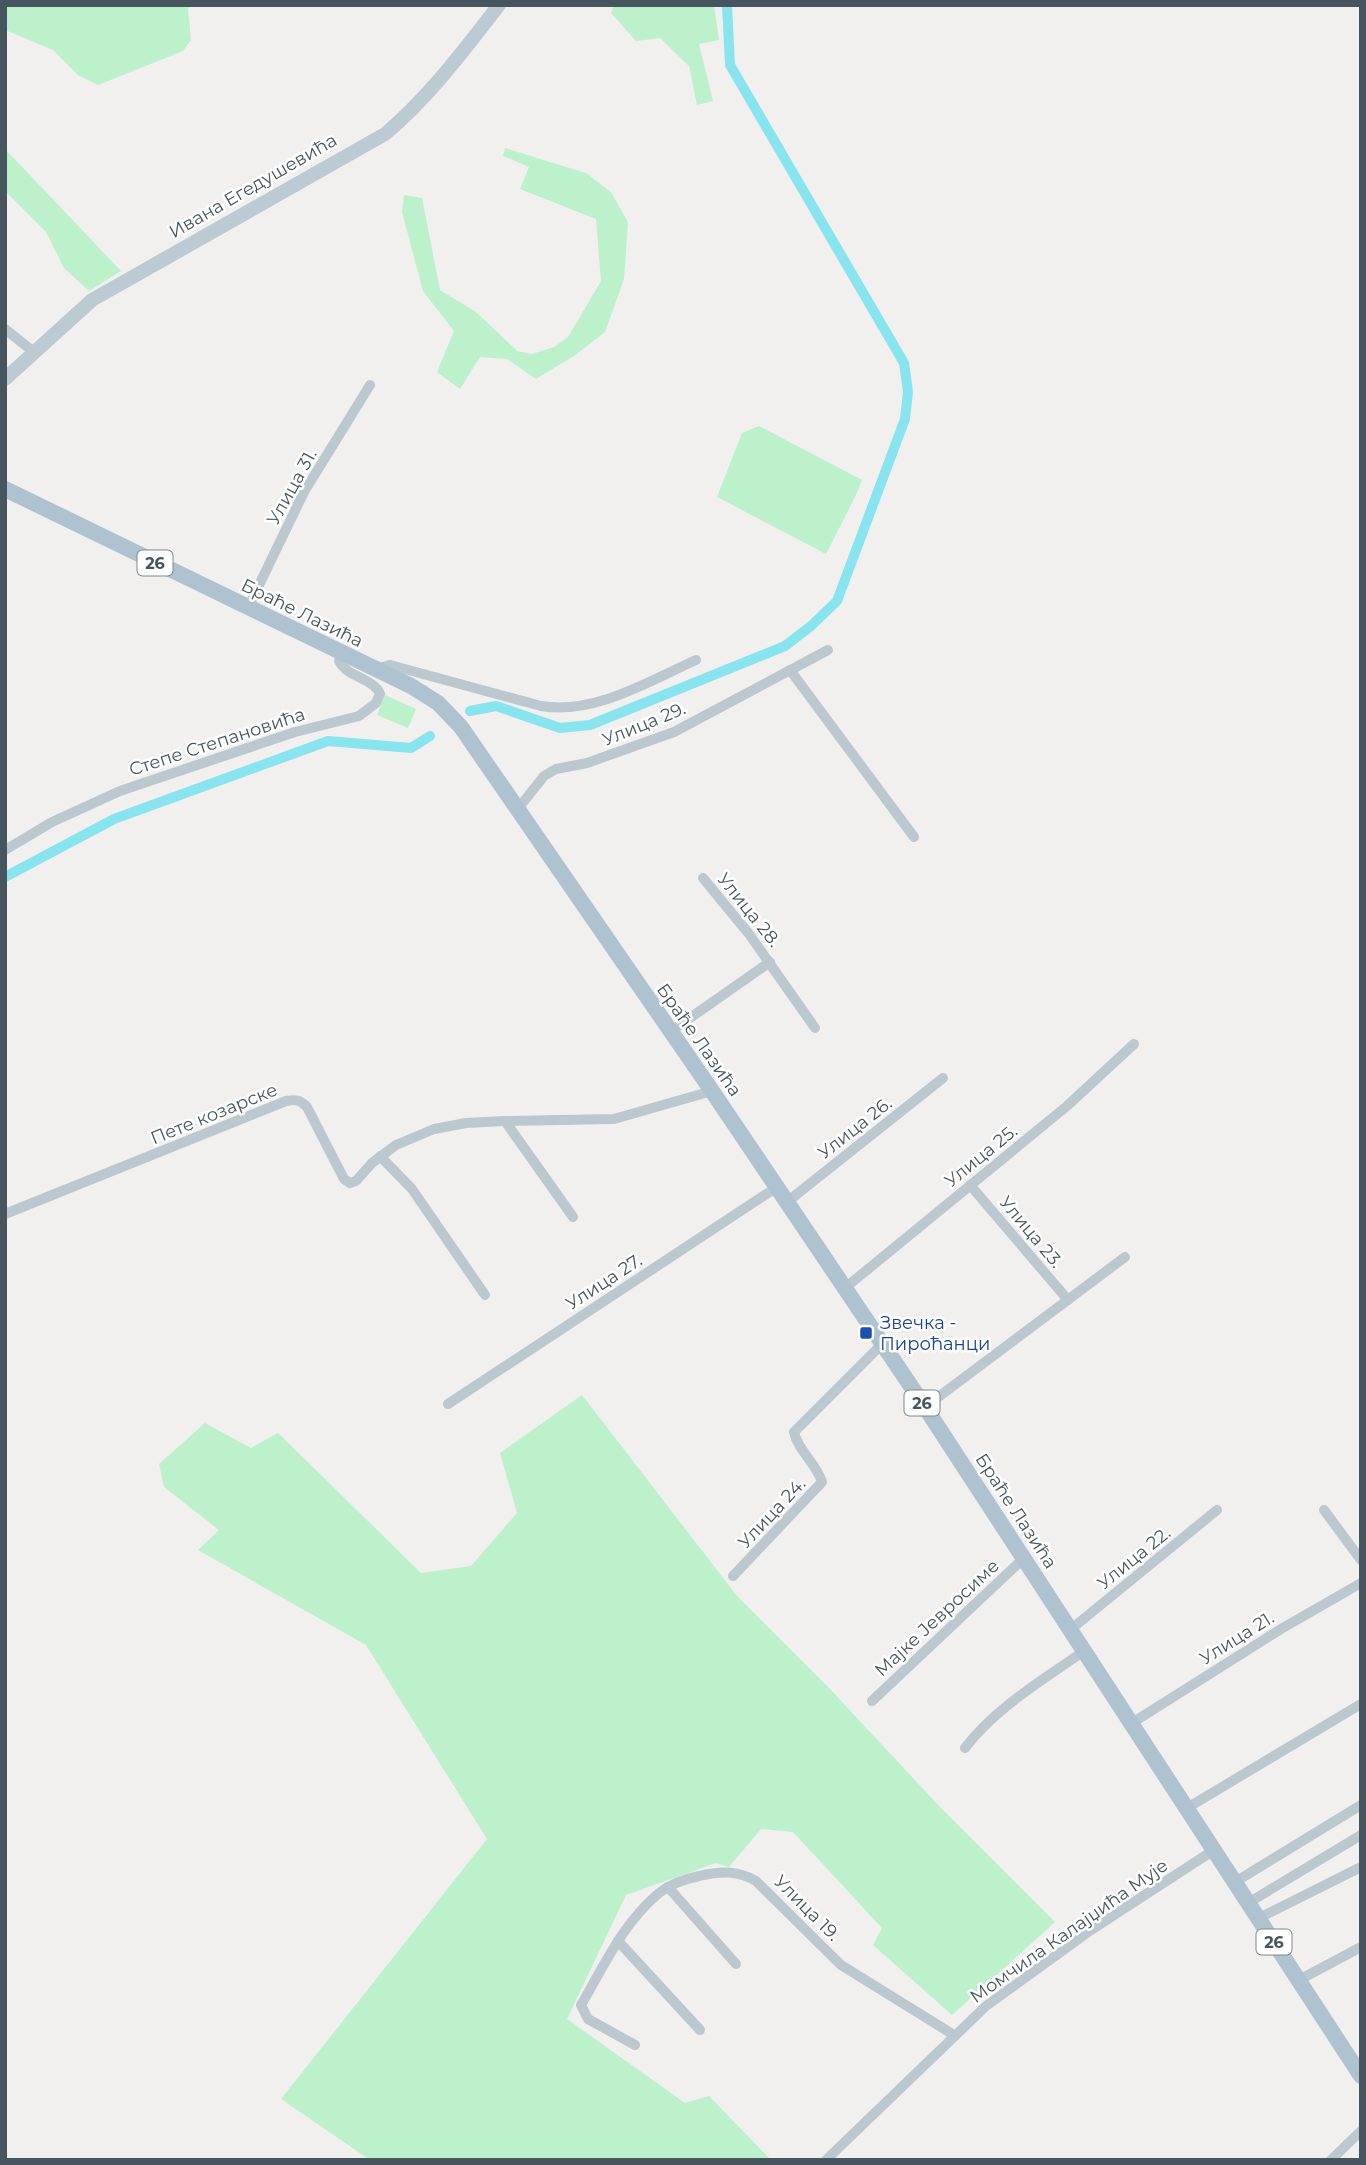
<svg xmlns="http://www.w3.org/2000/svg" width="1366" height="2165" viewBox="0 0 1366 2165" font-family="Montserrat,sans-serif">
	<style>
		.green { fill: #bcf1cb }
		.lines { fill: none; stroke-linecap: round; stroke-linejoin: round }
		.canal { stroke: #88e4ef; stroke-width: 10 }
		.street { stroke: #bcc8cf; stroke-width: 10 }
		.secondary { stroke: #bccad4; stroke-width: 14 }
		.primary { stroke: #aec2cf; stroke-width: 16 }
		.transit-dot { fill: #1a4fb4; stroke: #fff; stroke-width: 2.5 }
		.labels { text-anchor: middle; stroke-width: 5; stroke-linejoin: round; paint-order: stroke }
		.shield { fill: #fff; stroke: #7e888e; stroke-width: 2 }
		.shield-label { font-size: 16px; font-weight: bold; fill: #46555e }
		.street-label { font-size: 18px; fill: #46555e; stroke: #fff }
		.transit-label { font-size: 18px; fill: #164399; stroke: #fff; text-anchor: start }
	</style>
	<rect width="100%" height="100%" fill="#f2efef"/>
	<g class="green">
		<path d="M5 5H193L188 8 191 40 183 51 98 85 78 75 53 50 5 30Z"/>
		<path d="M614 5H714L719 40 699 44 713 101 697 105 689 66 660 38 636 41 611 13Z"/>
		<path d="M505 148 586 173 611 192 628 222 624 279 605 332 574 356 536 379 507 359 480 357 460 389 437 372 454 331 423 291 402 212 404 195 422 198 440 290 476 312 517 351 532 354 554 347 568 337 601 281 596 219 520 189 529 167 503 156Z"/>
		<path d="M5 149 121 271 89 291 64 268 46 232 5 191Z"/>
		<path d="M759 426 862 480 856 495 826 554 717 497 742 433Z"/>
		<path d="M385 695 416 709 408 728 377 715Z"/>
		<path d="M582 1395 737 1596 830 1689 940 1807 1055 1922 952 2015 873 1945 882 1928 793 1832 761 1829 729 1867 716 1863 626 1895 567 2019 685 2103 709 2096 771 2160H370L281 2099 487 1839 366 1645 198 1550 219 1530 164 1487 159 1464 205 1423 251 1448 278 1433 421 1573 471 1566 517 1513 500 1453Z"/>
	</g>
	<g class="lines">
		<g class="canal">
			<path d="M470 711 496 706 560 728 590 725 785 646 811 626 837 601 905 419 908 392 904 363 730 65 727 5"/>
			<path d="M5 877 114 819 328 741 411 748 430 736"/>
		</g>
		<g class="street">
			<path d="M5 329 35 353"/>
			<path d="M248 608 304 492 370 385"/>
			<path d="M376 669 390 665 541 706C594 715 649 681 696 660"/>
			<path d="M790 670 914 837"/>
			<path d="M517 810 544 776 556 769 587 763 674 732 828 650"/>
			<path d="M5 850 52 822 120 791 295 732 359 716 376 703 380 694 378 690C368 677 346 676 339 661L341 654"/>
			<path d="M703 878 749 934 815 1028"/>
			<path d="M670 1032 770 962"/>
			<path d="M505 1121 573 1217"/>
			<path d="M380 1156 412 1189 485 1295"/>
			<path d="M970 1185 1068 1300"/>
			<path d="M787 1202 943 1078"/>
			<path d="M5 1214 286 1101C296 1099 300 1100 307 1107L344 1179 350 1183 356 1181 372 1163 396 1145 434 1129 466 1123 505 1121 614 1119 712 1091"/>
			<path d="M845 1288 1067 1106 1134 1044"/>
			<path d="M448 1404 777 1187"/>
			<path d="M925 1407 1125 1257"/>
			<path d="M1324 1510 1361 1560"/>
			<path d="M733 1576 822 1482C816 1463 798 1451 794 1432L882 1344"/>
			<path d="M1070 1630 1217 1510"/>
			<path d="M872 1701 1024 1558"/>
			<path d="M1132 1723 1281 1629 1361 1583"/>
			<path d="M965 1748C995 1708 1043 1680 1084 1651"/>
			<path d="M1187 1808 1361 1704"/>
			<path d="M1235 1882 1361 1805"/>
			<path d="M668 1887 736 1964"/>
			<path d="M1248 1903 1361 1835"/>
			<path d="M1259 1918 1361 1867"/>
			<path d="M618 1941 700 2030"/>
			<path d="M1299 1980 1361 1947"/>
			<path d="M635 2045 588 2019 581 2005 584 2000C605 1963 625 1921 659 1893 670 1884 685 1879 699 1876 720 1871 737 1870 756 1881L841 1965 954 2035"/>
			<path d="M826 2160 986 2006 1091 1930 1214 1850"/>
			<path d="M1331 2160 1361 2131"/>
		</g>
		<path class="secondary" d="M5 379 92 300 385 134C429 97 464 50 499 5"/>
		<path class="primary" d="M5 489 411 686 438 703 461 727 712 1091 925 1407 1361 2076"/>
	</g>
	<rect class="transit-dot" x="859" y="1326" width="14" height="14" rx="3.5"/>
	<g class="labels">
		<g class="shield">
			<rect x="137.5" y="550.5" width="35" height="25" rx="5"/>
			<rect x="904.5" y="1390.5" width="35" height="25" rx="5"/>
			<rect x="1256.5" y="1929.5" width="35" height="25" rx="5"/>
		</g>
		<g class="shield-label">
			<text x="155" y="569">26</text>
			<text x="922" y="1409">26</text>
			<text x="1274" y="1948">26</text>
		</g>
		<g class="street-label">
			<text transform="translate(253 186) rotate(-30)" y="6">Ивана Егедушевића</text>
			<text transform="translate(292 487) rotate(-61)" y="6">Улица 31.</text>
			<text transform="translate(302 613) rotate(26)" y="6">Браће Лазића</text>
			<text transform="translate(644 724) rotate(-22)" y="6">Улица 29.</text>
			<text transform="translate(217 742) rotate(-18)" y="6">Степе Степановића</text>
			<text transform="translate(749 910) rotate(51)" y="6">Улица 28.</text>
			<text transform="translate(699 1040) rotate(55)" y="6">Браће Лазића</text>
			<text transform="translate(214 1114) rotate(-22)" y="6">Пете козарске</text>
			<text transform="translate(855 1128) rotate(-38)" y="6">Улица 26.</text>
			<text transform="translate(981 1156) rotate(-39)" y="6">Улица 25.</text>
			<text transform="translate(1031 1232) rotate(50)" y="6">Улица 23.</text>
			<text transform="translate(604 1282) rotate(-33)" y="6">Улица 27.</text>
			<text transform="translate(1016 1511) rotate(57)" y="6">Браће Лазића</text>
			<text transform="translate(772 1513) rotate(-47)" y="6">Улица 24.</text>
			<text transform="translate(1134 1558) rotate(-39)" y="6">Улица 22.</text>
			<text transform="translate(937 1618) rotate(-43)" y="6">Мајке Јевросиме</text>
			<text transform="translate(1237 1638) rotate(-32)" y="6">Улица 21.</text>
			<text transform="translate(807 1908) rotate(45)" y="6">Улица 19.</text>
			<text transform="translate(1069 1931) rotate(-35)" y="6">Момчила Калајџића Мује</text>
		</g>
		<g class="transit-label">
			<text x="880" y="1329">Звечка -<tspan x="880" dy="21">Пироћанци</tspan></text>
		</g>
	</g>
	<rect width="1366" height="2165" fill="none" stroke="#46555e" stroke-width="14"/>
</svg>
